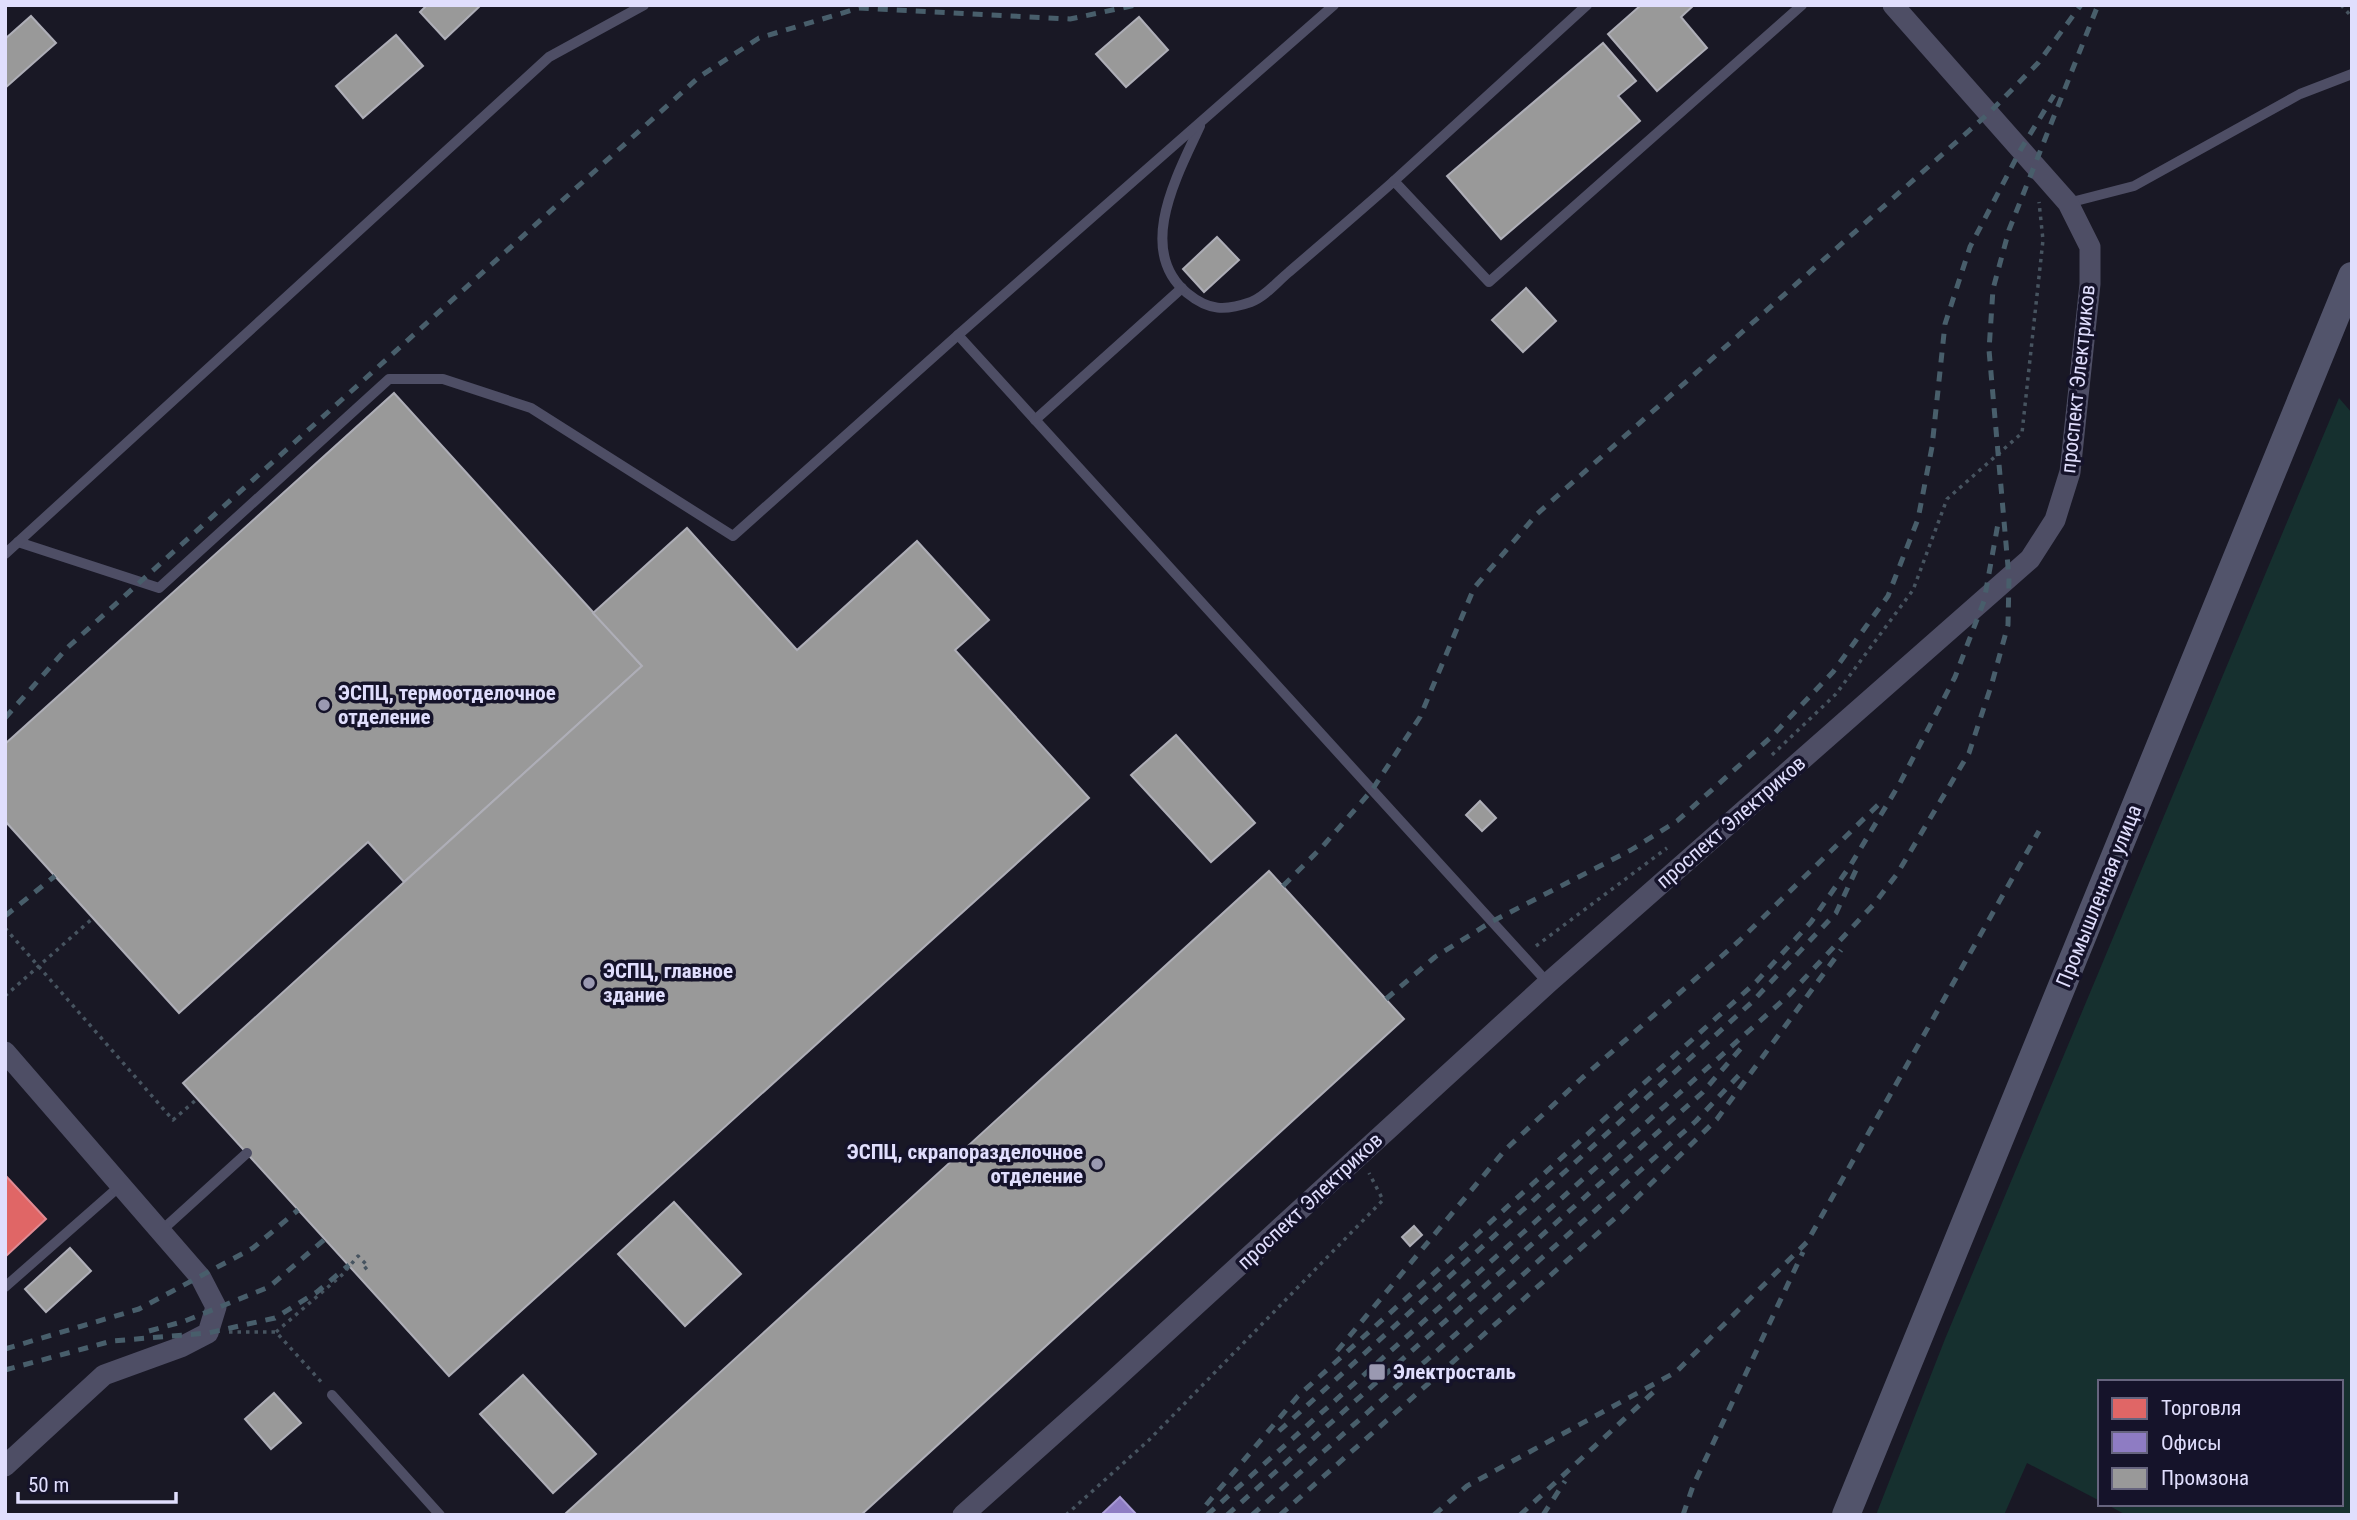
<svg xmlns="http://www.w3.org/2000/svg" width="2357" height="1520" viewBox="0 0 2357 1520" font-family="'Roboto Condensed',sans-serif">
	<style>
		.green { fill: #16302f }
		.shops { fill: #e06666; stroke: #e08a93; stroke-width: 2 }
		.offices { fill: #8e7cc3; stroke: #a799d4; stroke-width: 2 }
		.industry { fill: #999; stroke: #aeaeb7; stroke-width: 2 }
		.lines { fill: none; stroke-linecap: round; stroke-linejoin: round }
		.path { stroke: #475460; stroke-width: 3.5; stroke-dasharray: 3.5 5; stroke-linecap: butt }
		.lane { stroke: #4e4e65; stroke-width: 10 }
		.street { stroke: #4e4e65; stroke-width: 21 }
		.secondary { stroke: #52546b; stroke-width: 28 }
		.rail { stroke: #485e6b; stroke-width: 5; stroke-dasharray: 10 9; stroke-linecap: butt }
		.poi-dot { fill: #9a99b1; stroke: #15132a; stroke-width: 2.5 }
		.labels { text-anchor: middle; stroke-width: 7; stroke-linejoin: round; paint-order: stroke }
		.street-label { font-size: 21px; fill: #e0defd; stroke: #15132a }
		.poi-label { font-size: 21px; font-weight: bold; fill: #e0defd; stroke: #15132a; text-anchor: start }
	</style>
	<rect width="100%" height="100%" fill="#191825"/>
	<path class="green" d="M2339 398 2352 413V1515H2126L2106 1504H2341V1382H2100V1501L2027 1463 2004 1515H1876L1945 1339Z"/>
	<path class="shops" d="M5 1175 46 1219 5 1257Z"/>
	<path class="offices" d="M1120 1497 1137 1515H1101Z"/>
	<g class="industry">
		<path d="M427 5H481L445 39 420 12Z"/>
		<path d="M1641 5H1694L1681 17 1707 48 1657 91 1608 34Z"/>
		<path d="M31 16 56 43 5 88V39Z"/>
		<path d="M1139 17 1168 50 1126 87 1096 54Z"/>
		<path d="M396 35 423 66 363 118 336 86Z"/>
		<path d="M1603 43 1636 81 1618 96 1640 121 1501 239 1447 176Z"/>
		<path d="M1217 237 1239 260 1204 292 1183 269Z"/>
		<path d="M1526 288 1556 321 1523 352 1492 320Z"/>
		<path d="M394 393 642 666 404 882 368 842 179 1013 5 821V744Z"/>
		<path d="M687 528 797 650 917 541 989 620 955 650 1089 798 449 1376 183 1083 642 666 593 613Z"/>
		<path d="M1176 735 1255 823 1211 862 1131 775Z"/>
		<path d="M1480 801 1496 818 1482 831 1466 815Z"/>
		<path d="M1269 871 1404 1019 861 1515 565 1514Z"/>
		<path d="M674 1202 741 1274 685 1326 618 1254Z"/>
		<path d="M1414 1226 1422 1235 1410 1246 1402 1237Z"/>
		<path d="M70 1248 91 1271 46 1312 25 1289Z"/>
		<path d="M523 1375 596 1454 553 1493 480 1414Z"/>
		<path d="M274 1393 301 1423 271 1449 245 1419Z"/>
	</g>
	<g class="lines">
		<g class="path">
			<path d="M2341 5 2352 17"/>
			<path d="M1772 755 1836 694 1913 590 1947 499 2022 433 2043 240 2039 202"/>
			<path d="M5 928 173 1120 197 1099"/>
			<path d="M1536 946 1667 848"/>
			<path d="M5 996 93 918"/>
			<path d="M229 1332H276L324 1385"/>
			<path d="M276 1332 343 1274 358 1256 368 1266 361 1272"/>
			<path d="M1066 1515 1149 1440 1383 1200 1369 1173"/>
		</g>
		<g class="lane">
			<path d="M1200 126C1178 174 1135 250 1187 293 1209 311 1225 311 1251 302 1265 297 1278 281 1289 272 1324 242 1359 212 1394 181L1489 282 1802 5"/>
			<path d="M1394 181 1587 5"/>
			<path d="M2068 203 2134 186 2300 94 2352 74"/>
			<path d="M958 335 1548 983"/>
			<path d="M1035 420 1182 288"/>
			<path d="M18 542 159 588 389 379H443L531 408 733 536 958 335 1334 5"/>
			<path d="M5 554 549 57 644 5"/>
			<path d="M161 1231 247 1153"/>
			<path d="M5 1287 121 1185"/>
			<path d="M332 1395 440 1515"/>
		</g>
		<g class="street">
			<path d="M5 1052 201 1278 216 1307 208 1333 181 1347 104 1375 5 1466"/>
			<path d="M963 1515 1103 1390 1548 983 2030 559 2055 520 2070 472 2090 284V247L2068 203 1893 5"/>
		</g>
		<path class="secondary" d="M1846 1515 2352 276"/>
		<g class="rail">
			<path d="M5 718 67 648 140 582 699 77 759 38 859 8 1070 19 1136 5"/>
			<path d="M1283 886 1323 846 1372 790 1420 717 1474 588 1537 514 1989 113 2038 63 2081 5"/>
			<path d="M5 916 55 876"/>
			<path d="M1386 999 1435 957 1491 922 1631 850 1677 821 1770 738 1833 672 1888 596 1918 519 1932 447 1945 324 1970 247 2021 149 2054 95"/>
			<path d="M149 1331 185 1321 269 1287 325 1239"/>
			<path d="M5 1349 139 1309 253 1248 298 1210"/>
			<path d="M1337 1351 1505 1150 1582 1078 1739 941 1883 800"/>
			<path d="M5 1370 112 1341 208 1333 275 1318 317 1292 349 1265"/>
			<path d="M1279 1431 1752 1002 1836 913 1856 870"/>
			<path d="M1206 1505 1298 1396 1756 982 1811 922 1850 866 1900 783 1955 677 1984 601 1999 518"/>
			<path d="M1207 1515 1789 995 1874 904 1897 874 1969 753 1992 683 2008 625 2009 578 1989 350 1993 289 2009 230 2098 5"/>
			<path d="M1227 1515 1702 1093 1742 1047"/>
			<path d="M1252 1515 1696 1121 1741 1073"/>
			<path d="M1280 1515 1623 1211 1717 1119 1841 950"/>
			<path d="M1434 1515 1467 1486 1676 1372 1807 1242 2039 831"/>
			<path d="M1520 1515 1658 1388"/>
			<path d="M1543 1515 1565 1481"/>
			<path d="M1683 1515 1693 1486 1803 1252"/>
		</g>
	</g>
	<g class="poi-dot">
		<circle cx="324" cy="705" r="7"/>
		<circle cx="589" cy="983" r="7"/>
		<circle cx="1097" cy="1164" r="7"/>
		<rect x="1368" y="1363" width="18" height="18" rx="3.5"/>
	</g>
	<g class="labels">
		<g class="street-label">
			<text transform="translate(2078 379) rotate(-84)" y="7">проспект Электриков</text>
			<text transform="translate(1731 822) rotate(-41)" y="7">проспект Электриков</text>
			<text transform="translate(2099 896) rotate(-68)" y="7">Промышленная улица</text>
			<text transform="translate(1310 1201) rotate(-43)" y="7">проспект Электриков</text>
		</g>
		<g class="poi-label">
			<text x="338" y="700">ЭСПЦ, термоотделочное<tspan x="338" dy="24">отделение</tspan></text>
			<text x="603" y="978">ЭСПЦ, главное<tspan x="603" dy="24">здание</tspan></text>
			<text x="1083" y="1159" text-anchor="end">ЭСПЦ, скрапоразделочное<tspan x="1083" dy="24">отделение</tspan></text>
			<text x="1393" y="1379">Электросталь</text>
		</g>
	</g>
	<rect width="2357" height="1520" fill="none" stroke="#e0defd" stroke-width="14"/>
	<rect x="2098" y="1380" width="245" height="126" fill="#15132a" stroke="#66647e" stroke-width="2"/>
	<rect x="2112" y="1398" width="35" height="21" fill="#e06666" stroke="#66647e" stroke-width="2"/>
	<text x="2161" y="1415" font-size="21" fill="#e0defd">Торговля</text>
	<rect x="2112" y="1432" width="35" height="21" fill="#8e7cc3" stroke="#66647e" stroke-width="2"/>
	<text x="2161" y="1450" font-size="21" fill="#e0defd">Офисы</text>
	<rect x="2112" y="1468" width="35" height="21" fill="#999999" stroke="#66647e" stroke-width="2"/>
	<text x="2161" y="1485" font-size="21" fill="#e0defd">Промзона</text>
	<path d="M18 1492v10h158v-10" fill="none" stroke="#e0defd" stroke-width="3.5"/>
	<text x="28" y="1492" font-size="21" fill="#e0defd" stroke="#15132a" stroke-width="5" paint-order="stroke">50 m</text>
</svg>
